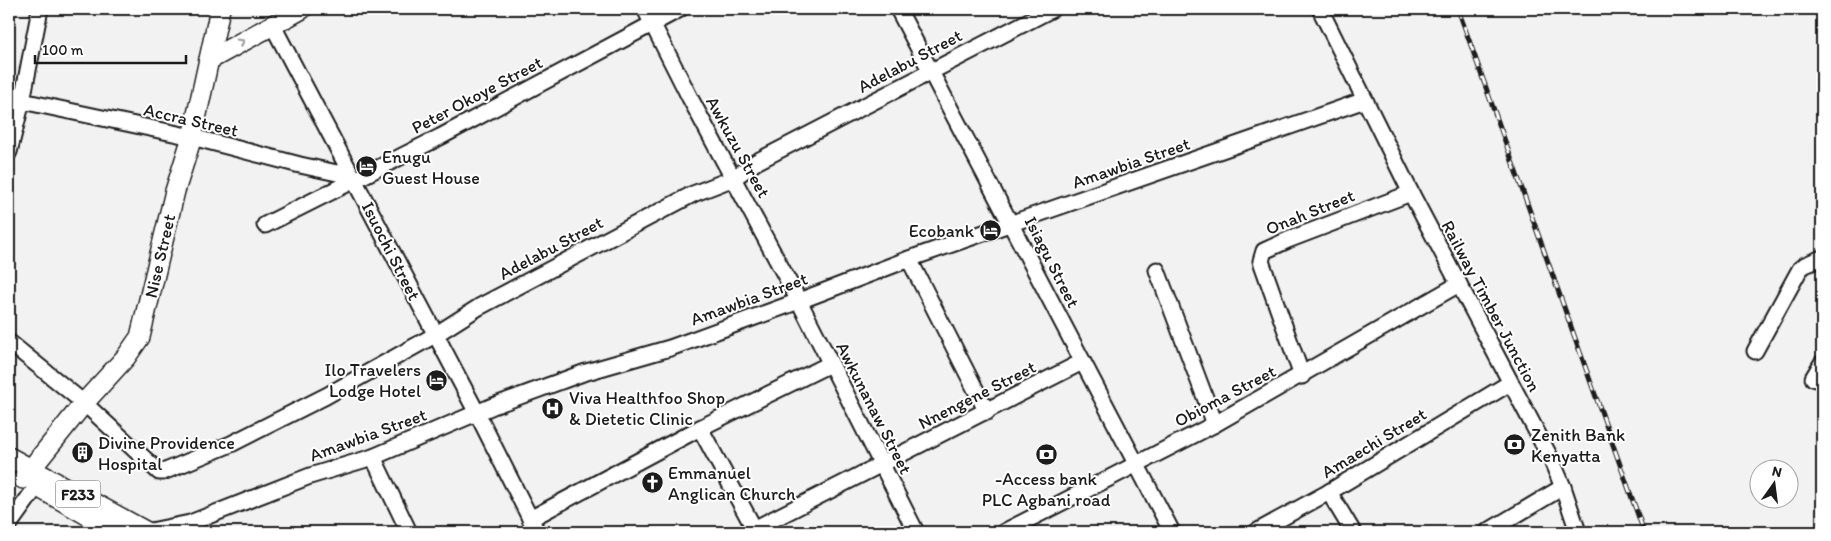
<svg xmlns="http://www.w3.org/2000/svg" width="1831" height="541" viewBox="0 0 1831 541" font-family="Itim,sans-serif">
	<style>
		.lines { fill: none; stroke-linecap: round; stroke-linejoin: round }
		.minor-casing { stroke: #1c1c1c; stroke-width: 19 }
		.major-casing { stroke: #1c1c1c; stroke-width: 22 }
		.minor { stroke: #fff; stroke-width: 15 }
		.major { stroke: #fff; stroke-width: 19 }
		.rail-casing { stroke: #1c1c1c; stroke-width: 5 }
		.rail { stroke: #fff; stroke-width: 3; stroke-dasharray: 9; stroke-linecap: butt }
		.oneway { stroke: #999 }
		.labels { text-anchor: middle; stroke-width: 4; stroke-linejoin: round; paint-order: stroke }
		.shield { fill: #fff; stroke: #606060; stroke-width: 1 }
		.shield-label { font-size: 16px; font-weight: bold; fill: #1c1c1c }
		.street-label { font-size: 18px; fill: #1c1c1c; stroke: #fff }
		.poi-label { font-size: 18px; fill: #1c1c1c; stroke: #fff; text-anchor: start }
	</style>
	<rect width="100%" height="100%" fill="#f2f2f2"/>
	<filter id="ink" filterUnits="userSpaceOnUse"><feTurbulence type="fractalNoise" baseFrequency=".02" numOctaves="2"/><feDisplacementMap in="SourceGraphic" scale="10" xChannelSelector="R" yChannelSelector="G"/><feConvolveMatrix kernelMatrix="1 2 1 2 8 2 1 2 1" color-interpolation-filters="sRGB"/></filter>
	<g filter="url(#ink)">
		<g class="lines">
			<defs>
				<g id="minor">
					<path d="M645 9 690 98 799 301 916 532"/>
					<path d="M898 9 1172 532"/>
					<path d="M1320 9 1411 193 1552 461 1563 487 1578 532"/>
					<path d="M272 24 477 413 537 532"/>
					<path d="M22 101 192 137 300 165 351 176"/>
					<path d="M9 152 22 101 40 9"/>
					<path d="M265 225 440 137 680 9"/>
					<path d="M909 259 987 412"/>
					<path d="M1157 270 1215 424"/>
					<path d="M9 342 84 403 159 472H163L231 444 326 396 435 335 479 307 693 194 734 178 756 162 1052 9"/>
					<path d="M1755 351 1800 269 1805 265 1822 258"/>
					<path d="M1822 363 1813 378 1822 381"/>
					<path d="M1302 376 1261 261 1264 251 1288 240 1411 193"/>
					<path d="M700 428 756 532"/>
					<path d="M373 457 409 532"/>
					<path d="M1329 492 1353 532"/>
					<path d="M530 519 700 428 830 364"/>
					<path d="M9 525 37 486"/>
					<path d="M754 529 1082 362"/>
					<path d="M146 532 190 523 310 476 373 457 493 406 583 373 670 348 799 301 909 259 1365 100"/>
					<path d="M1004 532 1215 424 1459 284"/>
					<path d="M1256 532 1329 492 1510 383"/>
					<path d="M1487 532 1563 487"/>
				</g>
				<g id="major">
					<path d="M209 60 302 9"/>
					<path d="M9 457 147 532"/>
					<path d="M23 479 84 403 126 357 140 337 175 191 192 137 220 9"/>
					<path d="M36 486 117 532"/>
				</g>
			</defs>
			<use href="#minor" class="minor-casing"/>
			<use href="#major" class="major-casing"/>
			<use href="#minor" class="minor"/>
			<use href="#major" class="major"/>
			<defs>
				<path id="rail" d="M1458 9 1644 532"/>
			</defs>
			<use href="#rail" class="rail-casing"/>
			<use href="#rail" class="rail"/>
		</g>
		<defs><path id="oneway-chevron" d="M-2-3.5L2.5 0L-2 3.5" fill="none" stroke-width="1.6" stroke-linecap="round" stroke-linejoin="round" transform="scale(1.25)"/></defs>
		<use class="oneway" href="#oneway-chevron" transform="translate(241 42) rotate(-30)"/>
	</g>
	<defs>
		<symbol id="hotel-disc" viewBox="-11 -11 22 22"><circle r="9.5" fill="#1c1c1c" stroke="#fff"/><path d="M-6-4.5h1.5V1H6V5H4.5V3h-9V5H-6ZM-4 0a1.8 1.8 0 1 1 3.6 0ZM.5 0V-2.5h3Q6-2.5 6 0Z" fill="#fff"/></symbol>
		<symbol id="hospital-disc" viewBox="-11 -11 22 22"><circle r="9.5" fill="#1c1c1c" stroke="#fff"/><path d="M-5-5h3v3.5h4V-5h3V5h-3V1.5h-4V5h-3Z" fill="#fff"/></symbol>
		<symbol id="bank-disc" viewBox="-11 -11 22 22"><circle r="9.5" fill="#1c1c1c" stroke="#fff"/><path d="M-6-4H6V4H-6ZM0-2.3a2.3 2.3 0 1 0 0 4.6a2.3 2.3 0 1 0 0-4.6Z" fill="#fff"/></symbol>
		<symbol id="building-disc" viewBox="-11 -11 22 22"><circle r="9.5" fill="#1c1c1c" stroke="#fff"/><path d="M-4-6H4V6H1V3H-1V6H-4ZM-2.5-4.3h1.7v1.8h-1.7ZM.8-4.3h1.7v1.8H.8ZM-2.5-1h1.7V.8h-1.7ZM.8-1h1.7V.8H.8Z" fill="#fff"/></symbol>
		<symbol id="church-disc" viewBox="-11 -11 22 22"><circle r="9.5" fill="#1c1c1c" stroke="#fff"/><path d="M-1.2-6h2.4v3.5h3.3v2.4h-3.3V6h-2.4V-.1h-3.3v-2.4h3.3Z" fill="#fff"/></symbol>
	</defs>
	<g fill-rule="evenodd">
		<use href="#hotel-disc" x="354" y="154" width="25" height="25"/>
		<use href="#hotel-disc" x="978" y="218" width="25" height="25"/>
		<use href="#hotel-disc" x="424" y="368" width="25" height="25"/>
		<use href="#hospital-disc" x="540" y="396" width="25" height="25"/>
		<use href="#bank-disc" x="1502" y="432" width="25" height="25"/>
		<use href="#building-disc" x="70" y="440" width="25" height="25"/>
		<use href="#bank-disc" x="1034" y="442" width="25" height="25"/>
		<use href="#church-disc" x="640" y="470" width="25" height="25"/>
	</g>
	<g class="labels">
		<rect class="shield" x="55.5" y="480.5" width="45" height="27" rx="4"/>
		<g class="shield-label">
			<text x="78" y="500">F233</text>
		</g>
		<g class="street-label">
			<text transform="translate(910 61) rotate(-28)" y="6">Adelabu Street</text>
			<text transform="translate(477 95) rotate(-28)" y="6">Peter Okoye Street</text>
			<text transform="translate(191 120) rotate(13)" y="6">Accra Street</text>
			<text transform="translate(738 147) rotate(61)" y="6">Awkuzu Street</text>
			<text transform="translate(1131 163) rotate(-19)" y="6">Amawbia Street</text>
			<text transform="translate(1310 212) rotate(-22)" y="6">Onah Street</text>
			<text transform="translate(551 248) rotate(-28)" y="6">Adelabu Street</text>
			<text transform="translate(391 251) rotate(63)" y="6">Isuochi Street</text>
			<text transform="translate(160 256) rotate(-77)" y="6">Nise Street</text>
			<text transform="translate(1052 262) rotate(63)" y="6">Isiagu Street</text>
			<text transform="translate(749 299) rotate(-20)" y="6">Amawbia Street</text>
			<text transform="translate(1491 306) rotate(62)" y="6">Railway Timber Junction</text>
			<text transform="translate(977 395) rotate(-27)" y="6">Nnengene Street</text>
			<text transform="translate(1225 396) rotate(-28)" y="6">Obioma Street</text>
			<text transform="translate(874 408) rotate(63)" y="6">Awkunanaw Street</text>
			<text transform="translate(368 435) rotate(-20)" y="6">Amawbia Street</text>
			<text transform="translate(1374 443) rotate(-31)" y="6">Amaechi Street</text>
		</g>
		<g class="poi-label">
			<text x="382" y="163">Enugu<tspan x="382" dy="21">Guest House</tspan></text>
			<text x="974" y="237" text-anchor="end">Ecobank</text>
			<text x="421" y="376" text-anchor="end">Ilo Travelers<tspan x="421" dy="21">Lodge Hotel</tspan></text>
			<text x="569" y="404">Viva Healthfoo Shop<tspan x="569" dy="21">&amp; Dietetic Clinic</tspan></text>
			<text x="1531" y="441">Zenith Bank<tspan x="1531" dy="21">Kenyatta</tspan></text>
			<text x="98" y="449">Divine Providence<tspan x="98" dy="21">Hospital</tspan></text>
			<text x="668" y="479">Emmanuel<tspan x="668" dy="21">Anglican Church</tspan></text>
			<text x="1046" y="485" text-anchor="middle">-Access bank<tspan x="1046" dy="21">PLC Agbani road</tspan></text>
		</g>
	</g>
	<rect width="1831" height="541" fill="none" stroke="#fff" stroke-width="30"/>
	<rect x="15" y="15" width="1801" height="511" fill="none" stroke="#1c1c1c" stroke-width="2" filter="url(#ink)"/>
	<g transform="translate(1774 484) rotate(14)"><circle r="24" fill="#ffffff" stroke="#a4a4a4"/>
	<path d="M0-4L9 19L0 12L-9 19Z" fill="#1c1c1c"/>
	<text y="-8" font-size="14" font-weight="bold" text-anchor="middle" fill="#1c1c1c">N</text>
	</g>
	<path d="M35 55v8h151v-8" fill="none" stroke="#1c1c1c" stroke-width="2.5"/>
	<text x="42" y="55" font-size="15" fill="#1c1c1c" stroke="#ffffff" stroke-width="4" paint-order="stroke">100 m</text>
</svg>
